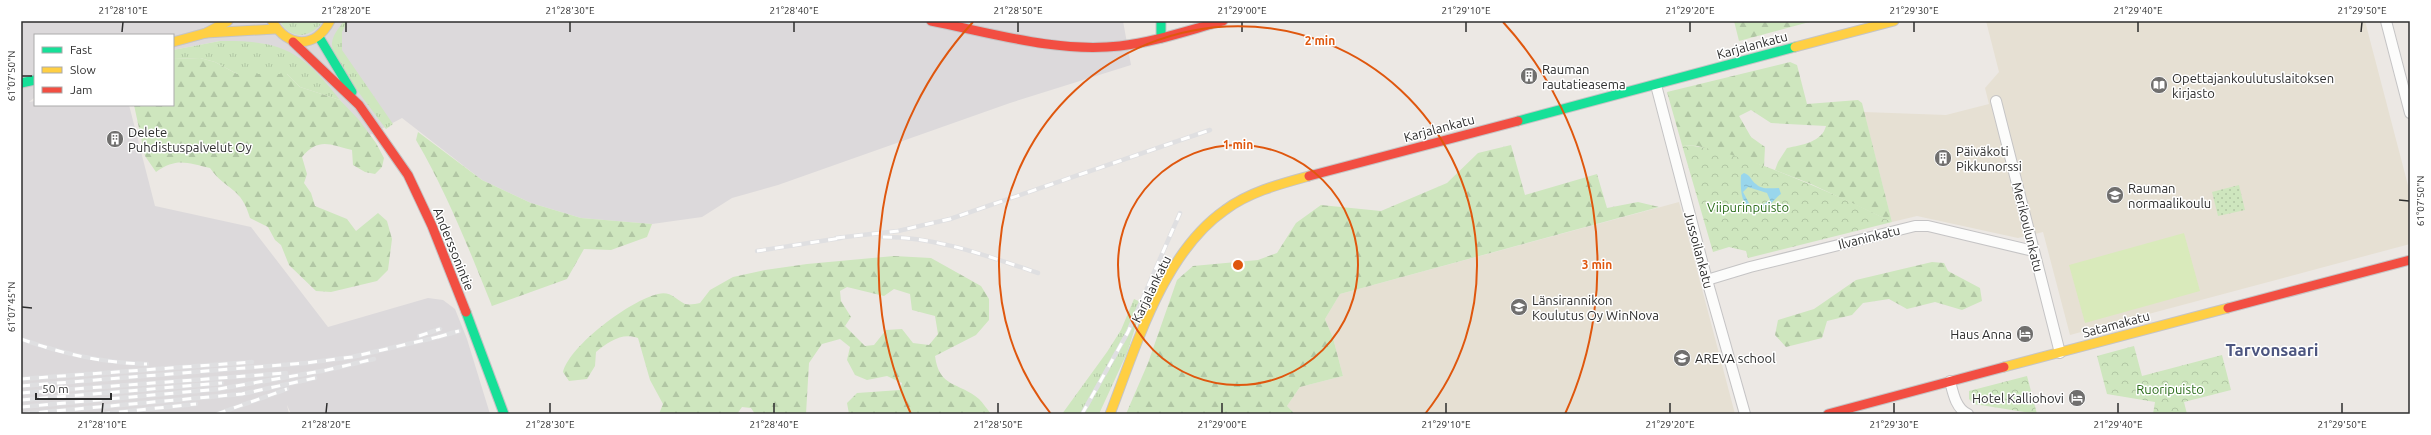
<svg xmlns="http://www.w3.org/2000/svg" width="2431" height="435" viewBox="0 0 2431 435" font-family="Ubuntu,sans-serif">
	<style>
		.industrial { fill: #dcd9db }
		.education { fill: #e6e0d3 }
		.grass { fill: url(#grass-tufts) }
		.forest { fill: url(#forest-firs); fill-rule: evenodd }
		.park { fill: url(#park-crowns) }
		.garden { fill: url(#garden-dots) }
		.pitch { fill: #d9eabb }
		.water { fill: url(#water-ripples); fill-rule: evenodd }
		.lines { fill: none; stroke-linecap: round; stroke-linejoin: round }
		.street-casing { stroke: #c5c4c5; stroke-width: 12 }
		.fast-casing { stroke: #c5c4c5; stroke-width: 11 }
		.slow-casing { stroke: #c5c4c5; stroke-width: 11 }
		.jam-casing { stroke: #c5c4c5; stroke-width: 11 }
		.street { stroke: #fcfcfb; stroke-width: 10 }
		.fast { stroke: #16e098; stroke-width: 9 }
		.slow { stroke: #ffcf43; stroke-width: 9 }
		.jam { stroke: #f24e42; stroke-width: 9 }
		.rail-casing { stroke: #dfdfe1; stroke-width: 4.5 }
		.rail { stroke: #fff; stroke-width: 3; stroke-dasharray: 9; stroke-linecap: butt }
		.ticks { fill: none; stroke: #2e2e2e; stroke-width: 1.5 }
		.ring { fill: none; stroke: #df570e; stroke-width: 2 }
		.labels { text-anchor: middle; stroke-width: 3; stroke-linejoin: round; paint-order: stroke }
		.street-label { font-size: 13px; fill: #2e2e2e; stroke: #fff }
		.poi-label { font-size: 13px; fill: #2e2e2e; stroke: #fff; text-anchor: start }
		.park-label { font-size: 13px; fill: #2c6e1b; stroke: #fff }
		.district-label { font-size: 17px; font-weight: bold; fill: #4d5680; stroke: #fff }
		.centre { fill: #df570e; stroke: #fff; stroke-width: 2 }
		.ring-label { font-size: 12px; text-anchor: middle; font-weight: bold; fill: #df570e; stroke: #fff; stroke-width: 3; stroke-linejoin: round; paint-order: stroke }
		.neatline { fill: none; stroke: #2e2e2e; stroke-width: 1.5 }
		.ticks-label { font-size: 10px; text-anchor: middle; fill: #2e2e2e }
	</style>
	<defs>
		<pattern id="grass-tufts" width="24" height="20" patternUnits="userSpaceOnUse"><rect width="24" height="20" fill="#cee6be"/><path d="M3 7l-1-3M5 7V3M7 7l1-3M15 17l-1-3M17 17v-4M19 17l1-3" fill="none" stroke="#b1c6a4"/></pattern>
		<pattern id="forest-firs" width="22" height="20" patternUnits="userSpaceOnUse"><rect width="22" height="20" fill="#cee6be"/><path d="M5 1l3.5 6h-7zM16 11l3.5 6h-7z" fill="#b1c6a4"/></pattern>
		<pattern id="park-crowns" width="20" height="18" patternUnits="userSpaceOnUse"><rect width="20" height="18" fill="#cee6be"/><path d="M2 6a3 3 0 1 1 6 0M12 15a3 3 0 1 1 6 0" fill="none" stroke="#b1c6a4"/></pattern>
		<pattern id="garden-dots" width="8" height="8" patternUnits="userSpaceOnUse"><rect width="8" height="8" fill="#cee6be"/><path d="M2 2h.1M6 6h.1" fill="none" stroke="#b1c6a4" stroke-width="1.8" stroke-linecap="round"/></pattern>
		<pattern id="water-ripples" width="26" height="14" patternUnits="userSpaceOnUse"><rect width="26" height="14" fill="#99d6ec"/><path d="M2 4q2-2 4 0t4 0M15 11q2-2 4 0t4 0" fill="none" stroke="#84b8cb"/></pattern>
	</defs>
	<rect width="100%" height="100%" fill="#ece8e4"/>
	<path class="industrial" d="M21 21H1123L1131 65 1010 103 778 185 732 198 702 217 652 224 581 218 531 203 482 180 402 118 370 135 340 100 266 44 220 41 173 50V35H35V97L29 102 35 101V105H129L155 206 251 227 328 327 428 298 443 300 455 309 467 339 490 414H291L287 405 289 414H21Z"/>
	<g class="education">
		<path d="M1986 21H2365L2410 193V244L2070 335 2043 232 2018 238 1917 216 1892 222 1864 112 1946 115 1989 104 1985 88 1999 72Z"/>
		<path d="M1679 202 1735 414H1295L1287 406 1300 387 1343 376 1333 338 1325 319 1340 294Z"/>
	</g>
	<g class="grass">
		<path d="M280 21H323C312 38 290 41 280 21Z"/>
		<path d="M344 21 347 23 342 32V50L393 124 386 129C375 113 330 58 332 43 333 34 339 28 344 21Z"/>
		<path d="M220 41C282 40 302 51 340 100L300 87 287 74H237L215 62 200 58 173 59V50Z"/>
		<path d="M1134 299 1143 303 1127 353 1099 414H1062L1107 352 1121 330Z"/>
	</g>
	<g class="forest">
		<path d="M1734 21H1813L1739 41Z"/>
		<path d="M200 58 215 62 237 74H287L300 87 340 100 359 120 376 143 384 158 382 167 375 174 365 172 353 165 352 150C330 145 319 137 302 157L307 174 304 183 311 193 315 206 347 219 356 231 378 213 387 221 392 239 388 270 377 281 331 292 316 291 289 265 281 245 275 240 268 227 250 218C241 186 226 191 210 168 187 163 177 157 156 172L145 156 134 105H173V59Z"/>
		<path d="M1790 62 1797 65 1807 104 1858 100 1862 103 1892 222 1811 184 1775 170 1778 162 1787 148C1802 145 1822 142 1826 126L1771 123 1751 110 1739 116 1751 137 1765 147 1764 166 1698 146 1682 145 1667 92Z"/>
		<path d="M418 132 482 180 531 203 581 218 652 224 647 237 611 250 584 249 567 279 492 306C469 249 447 193 416 140Z"/>
		<path d="M1511 145 1525 195 1597 174 1607 208 1638 202 1659 207 1340 294 1325 319 1333 338 1343 376 1300 387 1287 406 1295 414H1126L1148 363 1177 280 1193 266 1258 260 1277 253 1296 223 1321 205 1381 211 1447 183 1478 153Z"/>
		<path d="M894 256 931 258 981 286 989 299V320L976 335 935 356C939 388 959 382 979 399 983 403 987 409 991 414H849L847 403 857 393 900 390 902 383 887 376 867 380 855 375 847 360 850 347 840 339 822 344 809 363 806 414H755L751 408 742 407 737 414H659L663 404 650 380 638 338C622 332 608 342 596 352L595 366 587 379 569 381 563 372C570 345 631 300 658 294 671 291 675 299 685 304 689 305 696 304 700 303L710 290 733 277 765 270 807 264ZM847 287 884 296 894 289 910 294 912 310 935 316 938 334 929 345 913 343 902 329 886 330 874 345 865 346 845 326 851 317 841 301 840 291Z"/>
		<path d="M1932 262 1944 263 1948 271 1980 288 1982 301 1962 310 1935 302 1907 309 1889 299 1863 303 1852 315 1827 321 1822 338 1786 347 1775 335 1778 320 1814 309 1856 280Z"/>
	</g>
	<g class="park">
		<path d="M1682 145C1708 146 1732 155 1756 163 1803 180 1847 200 1892 222L1748 258 1746 251 1729 247 1713 252Z"/>
		<path d="M2134 346 2142 376 2222 355 2231 390 2184 402 2187 414H2153L2155 402 2107 394 2097 356Z"/>
		<path d="M2027 376 2037 414 1974 404 1969 399V391Z"/>
	</g>
	<path class="garden" d="M2239 185 2245 210 2218 216 2212 192Z"/>
	<path class="pitch" d="M2184 233 2200 291 2085 323 2069 265Z"/>
	<path class="water" d="M1744 173C1751 175 1751 181 1756 184 1762 190 1771 188 1779 188L1781 194C1775 198 1771 205 1765 208 1741 220 1740 189 1741 175ZM1748 187 1767 193 1770 200 1761 206 1750 205 1743 192Z"/>
	<g class="lines">
		<defs>
			<g id="street">
				<path d="M2386 21 2410 113"/>
				<path d="M1656 85 1707 280 1745 414"/>
				<path d="M1996 101 2060 353"/>
				<path d="M1707 280 1750 267 1915 226H1928L2033 251"/>
				<path d="M1950 381C1953 393 1956 409 1968 414"/>
			</g>
			<g id="fast">
				<path d="M1161 21V38"/>
				<path d="M319 37 352 92"/>
				<path d="M21 83 35 80"/>
				<path d="M1518 121 1795 47"/>
				<path d="M466 312 504 414"/>
			</g>
			<g id="slow">
				<path d="M272 21C288 48 315 49 330 21"/>
				<path d="M206 33 275 29"/>
				<path d="M173 42 206 33 228 21"/>
				<path d="M1795 47 1894 21"/>
				<path d="M2004 367 2228 308"/>
				<path d="M1110 414C1136 347 1163 253 1225 210 1249 192 1280 184 1309 176"/>
			</g>
			<g id="jam">
				<path d="M931 21C992 33 1057 53 1120 46 1155 42 1189 30 1223 21"/>
				<path d="M293 42 359 105 408 175 432 226 466 312"/>
				<path d="M1309 176 1518 121"/>
				<path d="M2228 308 2410 260"/>
				<path d="M1828 414 2004 367"/>
			</g>
		</defs>
		<use href="#street" class="street-casing"/>
		<use href="#fast" class="fast-casing"/>
		<use href="#slow" class="slow-casing"/>
		<use href="#jam" class="jam-casing"/>
		<use href="#street" class="street"/>
		<use href="#fast" class="fast"/>
		<use href="#slow" class="slow"/>
		<use href="#jam" class="jam"/>
		<defs>
			<g id="rail">
				<path d="M883 237C938 237 987 256 1038 273"/>
				<path d="M836 238 898 231 950 219 1210 130"/>
				<path d="M757 251 841 238"/>
				<path d="M419 336 440 329"/>
				<path d="M438 337 459 331"/>
				<path d="M21 339C63 354 102 363 147 364"/>
				<path d="M21 379 252 362"/>
				<path d="M21 386 306 363 352 357 442 336"/>
				<path d="M21 393 286 373"/>
				<path d="M21 400 222 383"/>
				<path d="M21 407 219 389 327 370 374 359"/>
				<path d="M21 414 242 394 315 378"/>
				<path d="M101 414 196 404"/>
				<path d="M217 414 287 389"/>
				<path d="M1082 414 1128 332 1180 213"/>
			</g>
		</defs>
		<use href="#rail" class="rail-casing"/>
		<use href="#rail" class="rail"/>
	</g>
	<path class="ticks" d="M122 32 123 22M346 32V22M570 32V22M794 32V22M1018 32V22M1242 32V22M1466 32V22M1690 32V22M1914 32V22M2138 32V22M2361 32 2362 22M22 76H32M2399 200 2409 201M22 307 32 308M102 413 103 403M326 413 327 403M550 413V403M774 413V403M998 413V403M1222 413V403M1446 413V403M1670 413V403M1894 413V403M2118 413V403M2342 413V403"/>
	<g class="ring">
		<circle cx="1238" cy="265" r="120"/>
		<path d="M1051 414A239 239 0 1 1 1425 414"/>
		<path d="M911 414A359 359 0 0 1 973 22M1503 22A359 359 0 0 1 1565 414"/>
	</g>
	<defs>
		<symbol id="building-disc" viewBox="-11 -11 22 22"><circle r="9.5" fill="#706f6e" stroke="#fff"/><path d="M-4-6H4V6H1V3H-1V6H-4ZM-2.5-4.3h1.7v1.8h-1.7ZM.8-4.3h1.7v1.8H.8ZM-2.5-1h1.7V.8h-1.7ZM.8-1h1.7V.8H.8Z" fill="#fff"/></symbol>
		<symbol id="library-disc" viewBox="-11 -11 22 22"><circle r="9.5" fill="#706f6e" stroke="#fff"/><path d="M-6-4Q-3-5.5-.7-3.5V5Q-3 3-6 4ZM6-4Q3-5.5 .7-3.5V5Q3 3 6 4Z" fill="#fff"/></symbol>
		<symbol id="school-disc" viewBox="-11 -11 22 22"><circle r="9.5" fill="#706f6e" stroke="#fff"/><path d="M0-5L7-2L0 1L-7-2ZM-4 1L0 2.5L4 1V4Q0 6-4 4Z" fill="#fff"/></symbol>
		<symbol id="hotel-disc" viewBox="-11 -11 22 22"><circle r="9.5" fill="#706f6e" stroke="#fff"/><path d="M-6-4.5h1.5V1H6V5H4.5V3h-9V5H-6ZM-4 0a1.8 1.8 0 1 1 3.6 0ZM.5 0V-2.5h3Q6-2.5 6 0Z" fill="#fff"/></symbol>
	</defs>
	<g fill-rule="evenodd">
		<use href="#building-disc" x="1519" y="66" width="20" height="20"/>
		<use href="#library-disc" x="2149" y="75" width="20" height="20"/>
		<use href="#building-disc" x="105" y="129" width="20" height="20"/>
		<use href="#building-disc" x="1933" y="148" width="20" height="20"/>
		<use href="#school-disc" x="2105" y="185" width="20" height="20"/>
		<use href="#school-disc" x="1509" y="297" width="20" height="20"/>
		<use href="#hotel-disc" x="2015" y="324" width="20" height="20"/>
		<use href="#school-disc" x="1672" y="348" width="20" height="20"/>
		<use href="#hotel-disc" x="2067" y="388" width="20" height="20"/>
	</g>
	<g class="labels">
		<g class="street-label">
			<text transform="translate(1752 45) rotate(-15)" y="5">Karjalankatu</text>
			<text transform="translate(1439 128) rotate(-15)" y="5">Karjalankatu</text>
			<text transform="translate(2028 227) rotate(76)" y="5">Merikoulunkatu</text>
			<text transform="translate(1869 237) rotate(-14)" y="5">Ilvaninkatu</text>
			<text transform="translate(454 249) rotate(68)" y="5">Anderssonintie</text>
			<text transform="translate(1699 250) rotate(75)" y="5">Jussoilankatu</text>
			<text transform="translate(1151 289) rotate(-64)" y="5">Karjalankatu</text>
			<text transform="translate(2116 324) rotate(-15)" y="5">Satamakatu</text>
		</g>
		<g class="poi-label">
			<text x="1542" y="74">Rauman<tspan x="1542" dy="15">rautatieasema</tspan></text>
			<text x="2172" y="83">Opettajankoulutuslaitoksen<tspan x="2172" dy="15">kirjasto</tspan></text>
			<text x="128" y="137">Delete<tspan x="128" dy="15">Puhdistuspalvelut Oy</tspan></text>
			<text x="1956" y="156">Päiväkoti<tspan x="1956" dy="15">Pikkunorssi</tspan></text>
			<text x="2128" y="193">Rauman<tspan x="2128" dy="15">normaalikoulu</tspan></text>
			<text x="1532" y="305">Länsirannikon<tspan x="1532" dy="15">Koulutus Oy WinNova</tspan></text>
			<text x="2012" y="339" text-anchor="end">Haus Anna</text>
			<text x="1695" y="363">AREVA school</text>
			<text x="2064" y="403" text-anchor="end">Hotel Kalliohovi</text>
		</g>
		<g class="park-label">
			<text x="1748" y="212">Viipurinpuisto</text>
			<text x="2170" y="394">Ruoripuisto</text>
		</g>
		<g class="district-label">
			<text x="2272" y="356">Tarvonsaari</text>
		</g>
	</g>
	<circle cx="1238" cy="265" r="6" class="centre"/>
	<g class="ring-label">
		<text x="1320" y="45">2 min</text>
		<text x="1238" y="149">1 min</text>
		<text x="1597" y="269">3 min</text>
	</g>
	<rect width="2431" height="435" fill="none" stroke="#ffffff" stroke-width="44"/>
	<rect x="34" y="34" width="140" height="72" fill="#ffffff" stroke="#ababab"/>
	<rect x="42" y="47" width="20" height="6" fill="#16e098" stroke="#ababab"/>
	<text x="70" y="54" font-size="12" fill="#2e2e2e">Fast</text>
	<rect x="42" y="67" width="20" height="6" fill="#ffcf43" stroke="#ababab"/>
	<text x="70" y="74" font-size="12" fill="#2e2e2e">Slow</text>
	<rect x="42" y="87" width="20" height="6" fill="#f24e42" stroke="#ababab"/>
	<text x="70" y="94" font-size="12" fill="#2e2e2e">Jam</text>
	<path d="M36 393v6h75v-6" fill="none" stroke="#2e2e2e" stroke-width="2"/>
	<text x="42" y="393" font-size="12" fill="#2e2e2e" stroke="#ffffff" stroke-width="3" paint-order="stroke">50 m</text>
	<rect x="22" y="22" width="2387" height="391" class="neatline"/>
	<g class="ticks-label">
		<text x="123" y="14">21°28'10"E</text>
		<text x="346" y="14">21°28'20"E</text>
		<text x="570" y="14">21°28'30"E</text>
		<text x="794" y="14">21°28'40"E</text>
		<text x="1018" y="14">21°28'50"E</text>
		<text x="1242" y="14">21°29'00"E</text>
		<text x="1466" y="14">21°29'10"E</text>
		<text x="1690" y="14">21°29'20"E</text>
		<text x="1914" y="14">21°29'30"E</text>
		<text x="2138" y="14">21°29'40"E</text>
		<text x="2362" y="14">21°29'50"E</text>
		<text transform="translate(11 76) rotate(-90)" y="4">61°07'50"N</text>
		<text transform="translate(2420 201) rotate(-90)" y="4">61°07'50"N</text>
		<text transform="translate(11 307) rotate(-90)" y="4">61°07'45"N</text>
		<text x="102" y="428">21°28'10"E</text>
		<text x="326" y="428">21°28'20"E</text>
		<text x="550" y="428">21°28'30"E</text>
		<text x="774" y="428">21°28'40"E</text>
		<text x="998" y="428">21°28'50"E</text>
		<text x="1222" y="428">21°29'00"E</text>
		<text x="1446" y="428">21°29'10"E</text>
		<text x="1670" y="428">21°29'20"E</text>
		<text x="1894" y="428">21°29'30"E</text>
		<text x="2118" y="428">21°29'40"E</text>
		<text x="2342" y="428">21°29'50"E</text>
	</g>
</svg>
